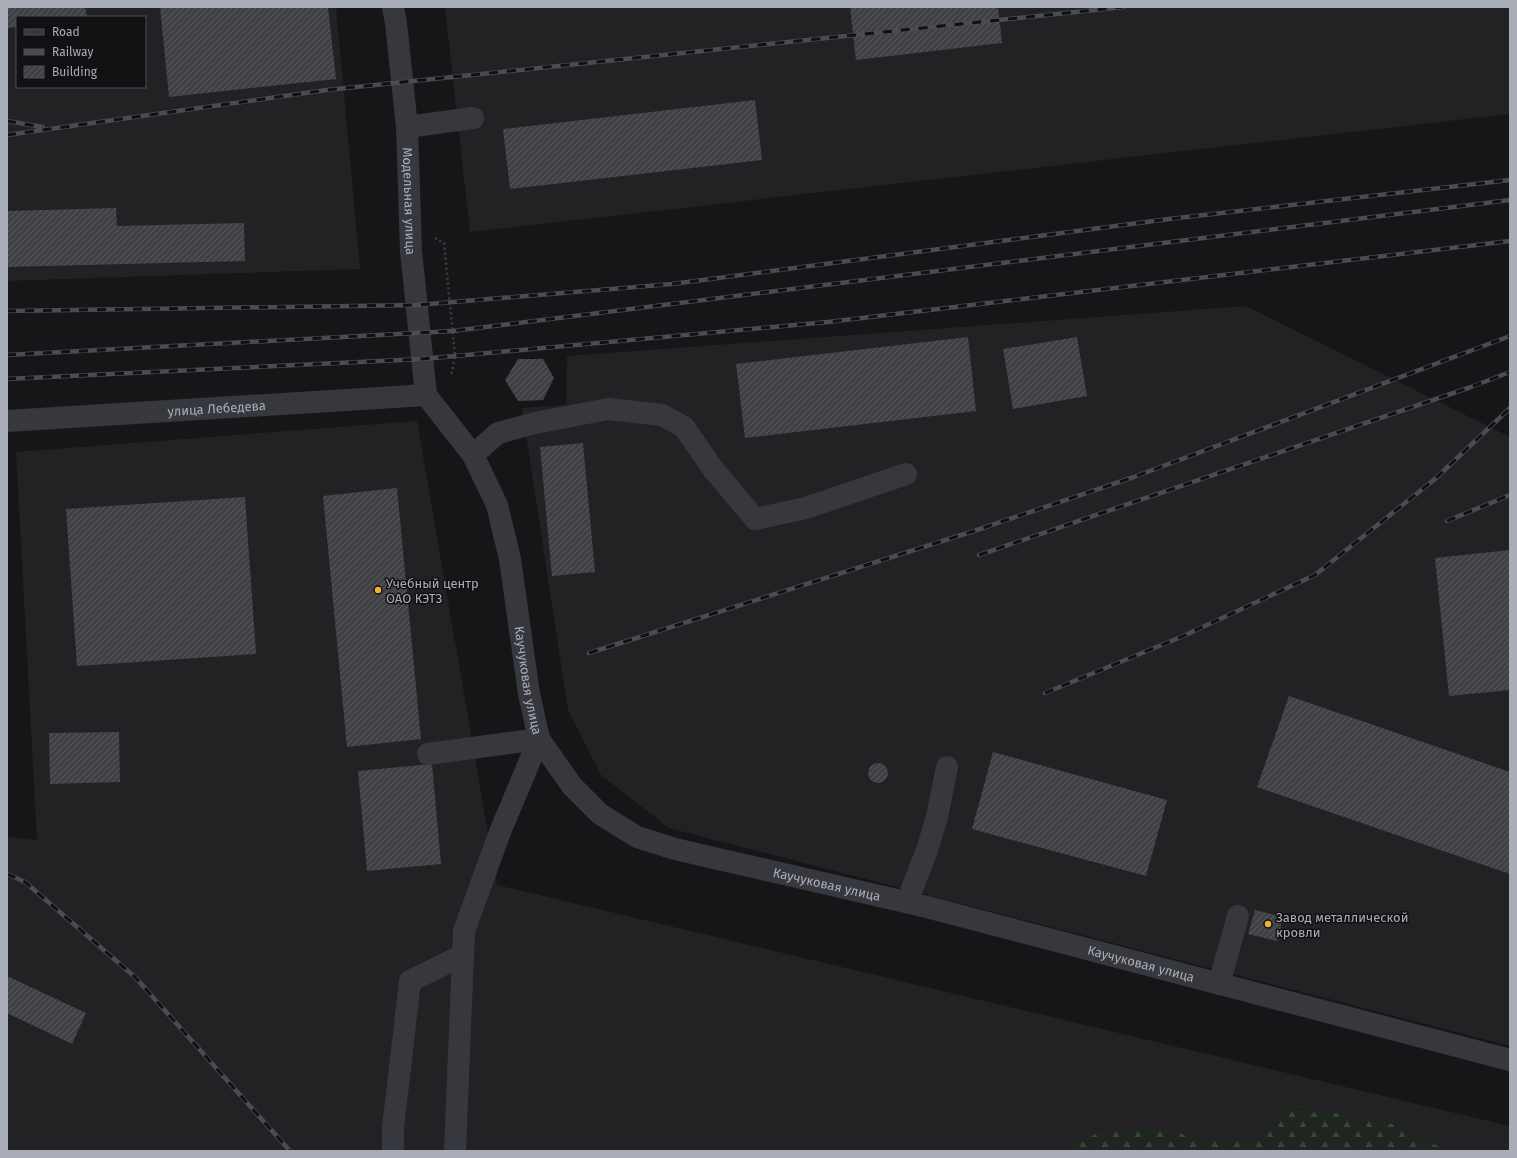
<svg xmlns="http://www.w3.org/2000/svg" width="1517" height="1158" viewBox="0 0 1517 1158" font-family="'Fira Sans',sans-serif">
	<style>
		.built { fill: #222225; fill-rule: evenodd }
		.forest { fill: url(#forest-firs) }
		.building { fill: url(#building-hatch) }
		.lines { fill: none; stroke-linecap: round; stroke-linejoin: round }
		.path { stroke: #3d3f44; stroke-width: 2.5; stroke-dasharray: 2 3; stroke-linecap: butt }
		.minor { stroke: #37383d; stroke-width: 22 }
		.rail-casing { stroke: #4a4c52; stroke-width: 4.5 }
		.rail { stroke: #111113; stroke-width: 3; stroke-dasharray: 9; stroke-linecap: butt }
		.poi-dot { fill: #f2b134; stroke: #111113; stroke-width: 1.5 }
		.labels { text-anchor: middle; stroke-width: 3; stroke-linejoin: round; paint-order: stroke }
		.street-label { font-size: 13px; fill: #a8adb8; stroke: #111113 }
		.poi-label { font-size: 13px; fill: #a8adb8; stroke: #111113; text-anchor: start }
	</style>
	<defs>
		<pattern id="forest-firs" width="22" height="20" patternUnits="userSpaceOnUse"><rect width="22" height="20" fill="#1e261f"/><path d="M5 1l3.5 6h-7zM16 11l3.5 6h-7z" fill="#3c433d"/></pattern>
		<pattern id="building-hatch" width="6" height="6" patternUnits="userSpaceOnUse"><rect width="6" height="6" fill="#404145"/><path d="M-1 1l2-2M0 6l6-6M5 7l2-2" fill="none" stroke="#595a5e"/></pattern>
	</defs>
	<rect width="100%" height="100%" fill="#161618"/>
	<g class="built">
		<path d="M7 7H336L360 269 7 281ZM17 17H145V87H17Z"/>
		<path d="M445 7H1510V114L470 232Z"/>
		<path d="M1246 306 1510 437V1046L669 828 601 775 568 710 522 408 566 405 567 356Z"/>
		<path d="M417 421 497 885 1510 1126V1151H7V837L37 840 16 452Z"/>
	</g>
	<path class="forest" d="M1288 1104 1403 1126 1446 1151H1058L1103 1131 1161 1130 1218 1141 1261 1140Z"/>
	<g class="building">
		<path d="M7 7H85L87 17H17V27L7 28Z"/>
		<path d="M160 7H328L336 79 169 97Z"/>
		<path d="M850 7H998L1002 43 856 60Z"/>
		<path d="M755 100 762 160 510 189 503 129Z"/>
		<path d="M116 208 117 226 244 223 245 261 7 267V211Z"/>
		<path d="M968 337 976 411 745 438 736 364Z"/>
		<path d="M1077 337 1087 396 1013 409 1003 349Z"/>
		<path d="M518 359H543L554 378 543 400 518 401 505 380Z"/>
		<path d="M583 443 595 572 552 576 540 447Z"/>
		<path d="M397 488 421 739 347 747 323 496Z"/>
		<path d="M245 497 256 654 77 666 66 509Z"/>
		<path d="M1510 550V690L1449 696 1435 558Z"/>
		<path d="M1289 696 1510 772V874L1257 787Z"/>
		<path d="M119 732 120 782 50 784 49 733Z"/>
		<path d="M993 752 1167 800 1146 876 972 829Z"/>
		<circle cx="878" cy="773" r="10"/>
		<path d="M432 764 441 864 367 871 358 771Z"/>
		<path d="M1255 910 1283 917 1277 941 1248 934Z"/>
		<path d="M7 976 86 1013 72 1044 7 1013Z"/>
	</g>
	<g class="lines">
		<path class="path" d="M435 238 444 243 455 356 451 377"/>
		<g class="minor">
			<path id="s1" d="M393 7 396 23 407 127 411 251 426 395"/>
			<path d="M407 127 473 118"/>
			<path id="s2" d="M426 395 473 455 497 505 510 559 529 694 539 739 572 786 600 814 637 837 675 849 927 907 1510 1060"/>
			<path id="s3" d="M7 421 426 395"/>
			<path d="M473 455 498 433 535 423 608 409 662 415 684 427 713 469 755 519 806 508 906 474"/>
			<path d="M428 754 539 739"/>
			<path d="M907 902 927 850 937 817 947 767"/>
			<path d="M1219 984 1238 916"/>
			<path d="M393 1151V1128L410 981 463 955"/>
			<path d="M455 1151 464 931 500 832 539 739"/>
		</g>
		<defs>
			<g id="rail">
				<path d="M7 121 43 127"/>
				<path d="M7 135 327 90 1124 7"/>
				<path d="M7 311 417 305 672 284 1169 219 1510 180"/>
				<path d="M7 355 453 331 1510 200"/>
				<path d="M7 379 422 359 828 322 1510 241"/>
				<path d="M1447 521 1510 495"/>
				<path d="M979 555 1471 387 1510 372"/>
				<path d="M589 653 974 531 1134 477 1510 336"/>
				<path d="M1045 693 1181 637 1315 575 1435 479 1510 408"/>
				<path d="M7 874 25 882 135 977 290 1151"/>
			</g>
		</defs>
		<use href="#rail" class="rail-casing"/>
		<use href="#rail" class="rail"/>
	</g>
	<g class="poi-dot">
		<circle cx="378" cy="590" r="4"/>
		<circle cx="1268" cy="924" r="4"/>
	</g>
	<g class="labels">
		<g class="street-label">
			<text dy="5" stroke="none"><textPath href="#s1" startOffset="195">Модельная улица</textPath></text>
			<text dy="5" stroke="none"><textPath href="#s3" startOffset="210">улица Лебедева</textPath></text>
			<text dy="5" stroke="none"><textPath href="#s2" startOffset="310">Каучуковая улица</textPath></text>
			<text dy="5" stroke="none"><textPath href="#s2" startOffset="706">Каучуковая улица</textPath></text>
			<text dy="5" stroke="none"><textPath href="#s2" startOffset="1030">Каучуковая улица</textPath></text>
		</g>
		<g class="poi-label">
			<text x="386" y="588">Учебный центр<tspan x="386" dy="15">ОАО КЭТЗ</tspan></text>
			<text x="1276" y="922">Завод металлической<tspan x="1276" dy="15">кровли</tspan></text>
		</g>
	</g>
	<rect width="1517" height="1158" fill="none" stroke="#a8adb8" stroke-width="16"/>
	<rect x="16" y="16" width="130" height="72" fill="#111113" stroke="#4d4f55"/>
	<rect x="24" y="29" width="20" height="6" fill="#37383d" stroke="#4d4f55"/>
	<text x="52" y="36" font-size="12" fill="#a8adb8">Road</text>
	<rect x="24" y="49" width="20" height="6" fill="#4a4c52" stroke="#4d4f55"/>
	<text x="52" y="56" font-size="12" fill="#a8adb8">Railway</text>
	<rect x="24" y="66" width="20" height="12" fill="url(#building-hatch)" stroke="#4d4f55"/>
	<text x="52" y="76" font-size="12" fill="#a8adb8">Building</text>
</svg>
